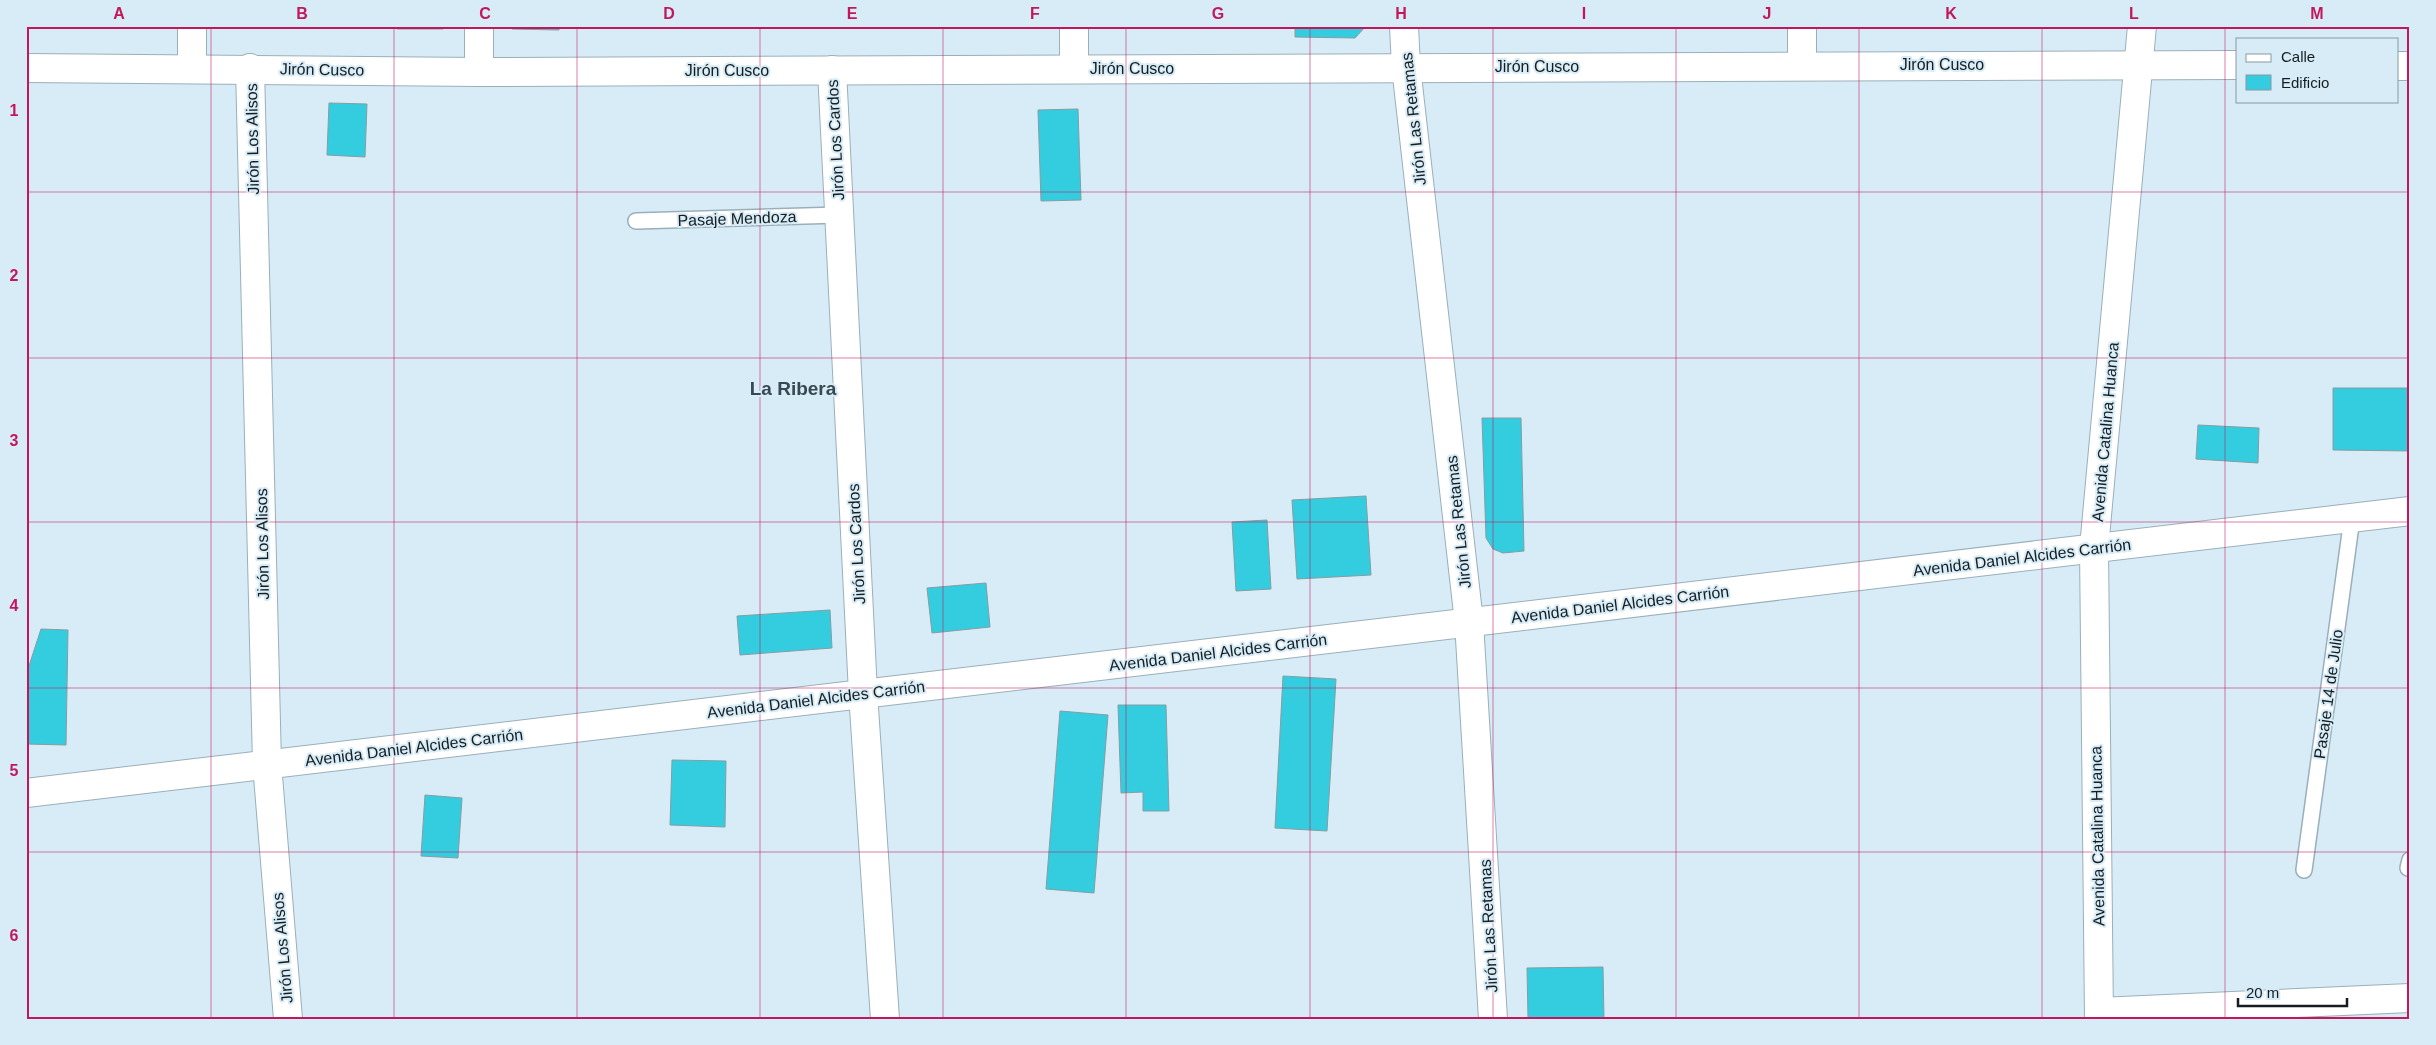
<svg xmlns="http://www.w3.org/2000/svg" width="2436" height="1045" viewBox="0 0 2436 1045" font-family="Helvetica,sans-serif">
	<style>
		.building { fill: #33cddf; stroke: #869da1 }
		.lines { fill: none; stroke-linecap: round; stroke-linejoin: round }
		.service-casing { stroke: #9bafba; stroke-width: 18 }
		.minor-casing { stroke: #9bafba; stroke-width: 30 }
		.tertiary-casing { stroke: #9bafba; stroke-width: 30 }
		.primary-casing { stroke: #9bafba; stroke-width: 30 }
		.service { stroke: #fff; stroke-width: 15 }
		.minor { stroke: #fff; stroke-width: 28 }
		.tertiary { stroke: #fff; stroke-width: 28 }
		.primary { stroke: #fff; stroke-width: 28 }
		.grid { fill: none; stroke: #c2185b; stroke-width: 1; stroke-opacity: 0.55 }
		.labels { text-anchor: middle; stroke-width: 4; stroke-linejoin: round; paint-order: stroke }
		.street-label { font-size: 16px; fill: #151d21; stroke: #d7ecf7 }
		.quarter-label { font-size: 19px; font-weight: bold; fill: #384952; stroke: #d7ecf7 }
		.neatline { fill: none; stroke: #c2185b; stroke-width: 2 }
		.grid-label { font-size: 16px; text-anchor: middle; font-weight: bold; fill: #c2185b }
	</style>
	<rect width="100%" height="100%" fill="#d7ecf7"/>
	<g class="building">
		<path d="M397 26H446L443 29H397Z"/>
		<path d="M512 26H559V30L512 29Z"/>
		<path d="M1295 26H1366L1355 38 1295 37Z"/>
		<path d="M329 103 367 104 365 157 327 155Z"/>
		<path d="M1078 109 1081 200 1041 201 1038 110Z"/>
		<path d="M2333 388H2410V451L2333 450Z"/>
		<path d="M1482 418H1521L1524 551 1503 553 1493 549 1486 538Z"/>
		<path d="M2198 425 2259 428 2258 463 2196 459Z"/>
		<path d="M1366 496 1371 575 1297 579 1292 500Z"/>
		<path d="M1267 520 1271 589 1236 591 1232 522Z"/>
		<path d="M986 583 990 627 932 633 927 588Z"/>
		<path d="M830 610 832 648 740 655 737 616Z"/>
		<path d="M41 629 68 630 66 745 26 744V675Z"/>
		<path d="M1283 676 1336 679 1327 831 1275 828Z"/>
		<path d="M1118 705H1166L1169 811H1143V792L1121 793Z"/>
		<path d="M1060 711 1108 715 1094 893 1046 889Z"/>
		<path d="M672 760 726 761 725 827 670 825Z"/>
		<path d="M425 795 462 798 458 858 421 856Z"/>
		<path d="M1603 967 1604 1019H1528L1527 968Z"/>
	</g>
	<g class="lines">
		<defs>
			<g id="service">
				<path d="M636 221 839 215"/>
				<path d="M2408 868 2410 860"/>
				<path d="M2304 870 2352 518"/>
			</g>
			<g id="minor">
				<path d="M192 26V68"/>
				<path d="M1074 26V68"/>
				<path d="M1404 26 1406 67 1469 622 1493 1019"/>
				<path d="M1802 26V65"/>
				<path d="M2397 66H2410"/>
				<path d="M26 68 479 72 2237 65"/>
				<path d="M250 68 267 764 288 1019"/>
				<path d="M832 70 863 693 885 1019"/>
				<path d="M479 72V26"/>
				<path d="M2099 1012 2410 998"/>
			</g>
			<path id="tertiary" d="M2099 1019 2094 548 2142 26"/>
			<path id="primary" d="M26 793 2410 511"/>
		</defs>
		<use href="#service" class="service-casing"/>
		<use href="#minor" class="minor-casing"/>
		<use href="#tertiary" class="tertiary-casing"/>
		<use href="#primary" class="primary-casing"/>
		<use href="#service" class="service"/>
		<use href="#minor" class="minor"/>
		<use href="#tertiary" class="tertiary"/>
		<use href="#primary" class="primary"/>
	</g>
	<path class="grid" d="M211 26V1019M394 26V1019M577 26V1019M760 26V1019M943 26V1019M1126 26V1019M1310 26V1019M1493 26V1019M1676 26V1019M1859 26V1019M2042 26V1019M2225 26V1019M26 192H2410M26 358H2410M26 522H2410M26 688H2410M26 852H2410"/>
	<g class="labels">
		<g class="street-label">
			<text x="1942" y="70">Jirón Cusco</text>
			<text x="1537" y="72">Jirón Cusco</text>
			<text x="1132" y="74">Jirón Cusco</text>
			<text transform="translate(322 69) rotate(1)" y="6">Jirón Cusco</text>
			<text x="727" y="76">Jirón Cusco</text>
			<text transform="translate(1413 119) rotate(-96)" y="6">Jirón Las Retamas</text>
			<text transform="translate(252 139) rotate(-91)" y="6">Jirón Los Alisos</text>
			<text transform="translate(835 140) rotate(-93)" y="6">Jirón Los Cardos</text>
			<text transform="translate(737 218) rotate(-2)" y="6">Pasaje Mendoza</text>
			<text transform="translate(2105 432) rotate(-85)" y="6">Avenida Catalina Huanca</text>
			<text transform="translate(1458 522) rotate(-96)" y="6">Jirón Las Retamas</text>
			<text transform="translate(262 544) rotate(-91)" y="6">Jirón Los Alisos</text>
			<text transform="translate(856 544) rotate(-93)" y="6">Jirón Los Cardos</text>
			<text transform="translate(2022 557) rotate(-7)" y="6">Avenida Daniel Alcides Carrión</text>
			<text transform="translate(1620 604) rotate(-7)" y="6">Avenida Daniel Alcides Carrión</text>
			<text transform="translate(1218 652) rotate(-7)" y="6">Avenida Daniel Alcides Carrión</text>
			<text transform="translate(2328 694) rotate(-82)" y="6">Pasaje 14 de Julio</text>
			<text transform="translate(816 699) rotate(-7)" y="6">Avenida Daniel Alcides Carrión</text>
			<text transform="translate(414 747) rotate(-7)" y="6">Avenida Daniel Alcides Carrión</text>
			<text transform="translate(2097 836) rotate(-91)" y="6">Avenida Catalina Huanca</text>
			<text transform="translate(1488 926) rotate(-93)" y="6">Jirón Las Retamas</text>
			<text transform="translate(282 948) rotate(-95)" y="6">Jirón Los Alisos</text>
		</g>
		<g class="quarter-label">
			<text x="793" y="395">La Ribera</text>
		</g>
	</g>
	<rect width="2436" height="1045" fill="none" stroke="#d7ecf7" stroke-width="55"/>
	<rect x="2236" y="38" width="162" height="65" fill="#d7ecf7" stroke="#8999a1"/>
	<rect x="2246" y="54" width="25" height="8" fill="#ffffff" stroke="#8999a1"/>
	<text x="2281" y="62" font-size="15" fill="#151d21">Calle</text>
	<rect x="2246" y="75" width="25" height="15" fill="#33cddf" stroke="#8999a1"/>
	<text x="2281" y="88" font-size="15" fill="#151d21">Edificio</text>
	<path d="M2238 998v8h109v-8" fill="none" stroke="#151d21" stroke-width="2.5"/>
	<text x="2246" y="998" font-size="15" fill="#151d21" stroke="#d7ecf7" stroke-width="4" paint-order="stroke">20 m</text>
	<rect x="28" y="28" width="2380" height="990" class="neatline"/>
	<g class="grid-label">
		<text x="119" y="19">A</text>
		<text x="302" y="19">B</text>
		<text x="485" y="19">C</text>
		<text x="669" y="19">D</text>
		<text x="852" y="19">E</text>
		<text x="1035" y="19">F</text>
		<text x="1218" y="19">G</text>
		<text x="1401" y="19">H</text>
		<text x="1584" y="19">I</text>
		<text x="1767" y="19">J</text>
		<text x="1951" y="19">K</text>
		<text x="2134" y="19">L</text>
		<text x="2317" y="19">M</text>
		<text x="14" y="116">1</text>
		<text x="14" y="281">2</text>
		<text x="14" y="446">3</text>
		<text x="14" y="611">4</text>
		<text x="14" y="776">5</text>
		<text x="14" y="941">6</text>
	</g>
</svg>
